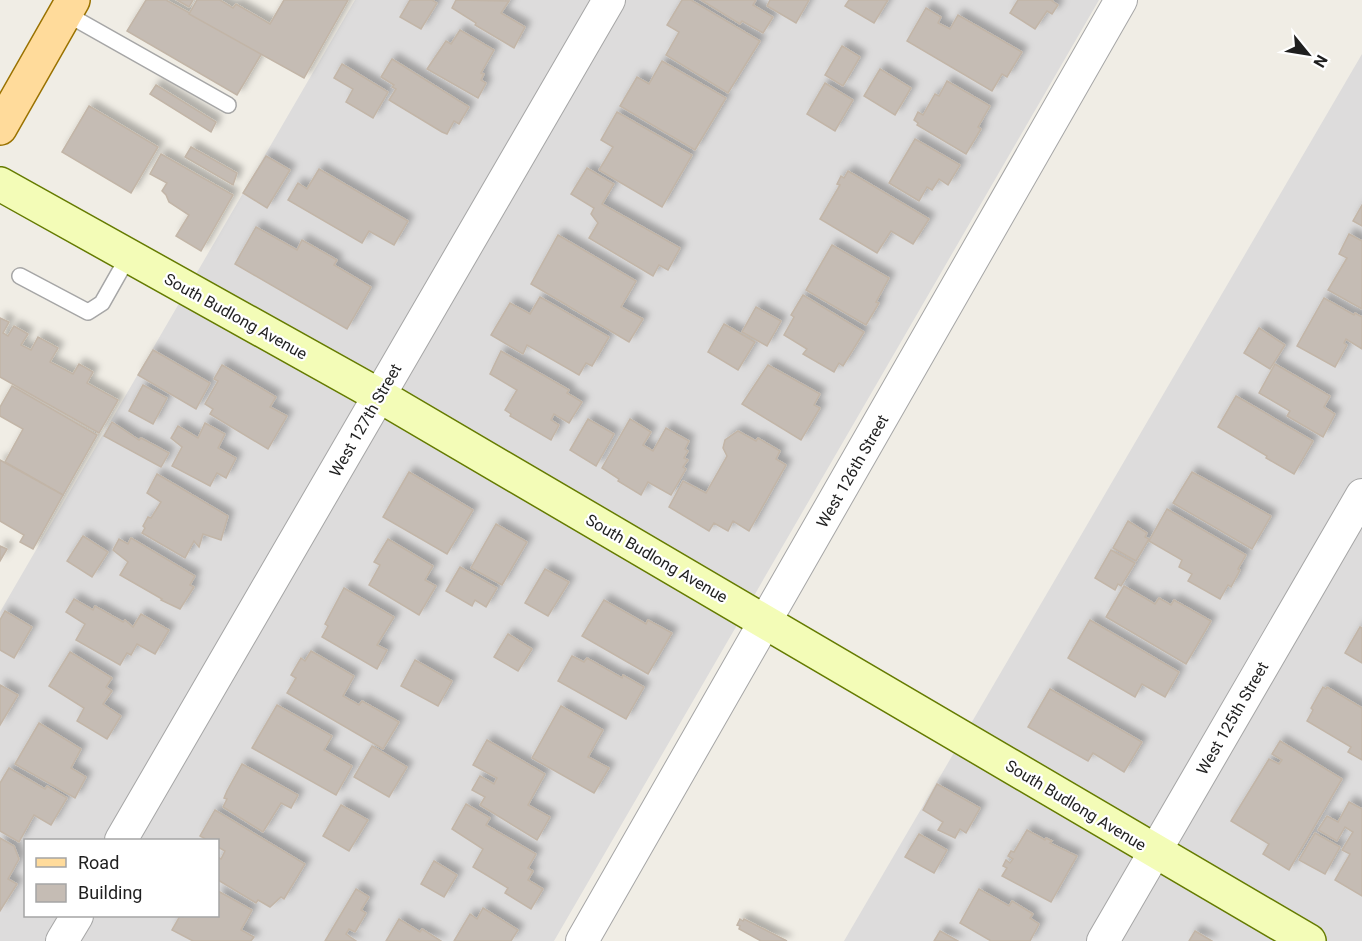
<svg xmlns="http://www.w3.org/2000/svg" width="1362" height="941" viewBox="0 0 1362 941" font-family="Roboto,sans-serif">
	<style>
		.residential { fill: #dddcdc; fill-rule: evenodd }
		.building { fill: #c5bcb4; stroke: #c2b5a7; stroke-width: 1.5; filter: url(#shadow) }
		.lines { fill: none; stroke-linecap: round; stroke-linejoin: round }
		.lane-casing { stroke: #a6a6a6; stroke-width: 18 }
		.street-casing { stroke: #a6a6a6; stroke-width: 34 }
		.secondary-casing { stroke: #657b01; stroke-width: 36 }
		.primary-casing { stroke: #9a7200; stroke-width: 36 }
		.lane { stroke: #fff; stroke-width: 15 }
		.street { stroke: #fff; stroke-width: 32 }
		.secondary { stroke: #f3fcb7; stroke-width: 33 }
		.primary { stroke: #ffdb9b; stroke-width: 33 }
		.labels { text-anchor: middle; stroke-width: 4.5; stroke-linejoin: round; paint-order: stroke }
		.street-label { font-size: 16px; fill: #1f1f1f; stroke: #fff }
	</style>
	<defs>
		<filter id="shadow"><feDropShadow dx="5.5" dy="-5.5" stdDeviation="3" flood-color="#0004"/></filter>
	</defs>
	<rect width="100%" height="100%" fill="#f0ede5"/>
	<g class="residential">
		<path d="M355 0H1099L554 941H0V612ZM26 840H218V916H26Z"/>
		<path d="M1362 54V941H844Z"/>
	</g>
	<g class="building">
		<path d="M146 0H166L262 53 237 95 127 31Z"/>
		<path d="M177 0H193L189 7Z"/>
		<path d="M197 0H220L233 8 236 4 270 24 284 0H348L304 78 189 14Z"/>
		<path d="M410 0H432L437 3 421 29 400 17Z"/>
		<path d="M456 0 509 1 501 13 525 27 514 48 475 25 476 23 452 8Z"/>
		<path d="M682 0H691L760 41 728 93 666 55 679 32 667 25Z"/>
		<path d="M701 0H756L753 5 773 17 763 33 742 21 740 24Z"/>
		<path d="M770 0H809L796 23 767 6Z"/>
		<path d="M849 0H888L874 23 845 6Z"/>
		<path d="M1018 0H1053L1052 1 1058 5 1052 14 1047 11 1035 29 1010 13Z"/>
		<path d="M926 8 941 17 938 23 950 29 958 15 1022 52 1007 77 1002 74 992 91 907 41Z"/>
		<path d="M460 30 494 50 481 73 484 74 481 80 486 83 478 98 427 69 446 41 451 44Z"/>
		<path d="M842 46 860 57 843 86 825 75Z"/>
		<path d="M392 59 469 107 459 124 454 121 447 134 442 132 389 100 396 89 392 87 394 85 381 77Z"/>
		<path d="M662 61 726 98 695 150 620 106 637 77 649 84Z"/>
		<path d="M342 64 388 92 373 118 346 102 353 89 334 78Z"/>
		<path d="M880 69 911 88 895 115 864 96Z"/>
		<path d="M947 81 990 106 978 127 981 129 966 154 917 125 918 123 914 120 918 112 923 115 935 94 939 96Z"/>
		<path d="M825 83 853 100 835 131 807 114Z"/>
		<path d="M156 85 216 122 211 132 150 94Z"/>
		<path d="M89 106 158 147 131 193 62 152Z"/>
		<path d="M617 112 692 155 662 207 599 170 613 147 601 140Z"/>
		<path d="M915 139 960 165 948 185 939 179 932 190 927 187 919 201 889 183Z"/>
		<path d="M191 147 237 173 233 185 185 157Z"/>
		<path d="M161 154 233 195 201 251 176 236 189 215 169 202 166 195 162 191 167 183 150 174Z"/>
		<path d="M266 156 290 170 267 208 243 193Z"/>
		<path d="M587 168 614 184 602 204 680 248 668 270 659 265 653 276 589 238 598 223 591 214 594 208 571 194Z"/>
		<path d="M319 169 408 221 394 245 369 231 362 243 288 200 298 183 307 189Z"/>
		<path d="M848 171 929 219 913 244 891 231 877 253 820 219 840 185 837 184 841 176 844 178Z"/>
		<path d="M1362 205V226L1353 221Z"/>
		<path d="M256 227 297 250 302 240 337 260 334 265 371 287 347 329 235 264Z"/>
		<path d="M1349 234 1362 241V309L1328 290 1347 258 1339 254Z"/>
		<path d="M558 235 636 281 621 307 643 319 629 342 531 284Z"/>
		<path d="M832 245 889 278 876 302 879 303 866 325 806 290Z"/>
		<path d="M803 295 864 332 843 366 839 363 834 372 803 354 807 349 784 335 794 317 791 315Z"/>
		<path d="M540 297 609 337 592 366 586 363 579 375 527 345 523 354 491 335 510 303 530 314Z"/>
		<path d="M1324 298 1354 315 1355 313 1362 317V349L1346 339 1344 343 1347 345 1335 367 1297 346Z"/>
		<path d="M756 307 781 321 767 346 742 332Z"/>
		<path d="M0 318 9 322 3 333 8 336 14 326 28 334 21 345 31 350 38 337 58 348 50 362 73 374 79 364 93 372 87 383 118 400 99 433 0 377Z"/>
		<path d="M724 324 755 342 738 370 708 352Z"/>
		<path d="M1259 328 1285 345 1270 369 1244 353Z"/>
		<path d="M153 350 210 383 196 409 138 375Z"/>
		<path d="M501 351 569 390 567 393 582 402 569 423 554 414 551 420 559 425 551 440 510 416 511 414 505 410 517 390 490 374Z"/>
		<path d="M1275 364 1330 396 1324 407 1335 414 1323 437 1287 416 1290 411 1259 393Z"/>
		<path d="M222 365 276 397 270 407 287 416 268 449 210 414 213 409 205 404 218 381 214 379Z"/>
		<path d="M768 365 820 394 814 405 820 408 801 440 742 404Z"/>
		<path d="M143 385 167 398 153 424 129 411Z"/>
		<path d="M12 386 97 435 63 495 5 462 23 429 0 416V407Z"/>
		<path d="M1236 396 1313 441 1294 474 1266 458 1267 456 1218 427Z"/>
		<path d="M588 419 614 434 596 466 570 450Z"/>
		<path d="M630 419 651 432 643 445 653 451 666 428 689 441 685 449 688 451 684 458 688 460 683 467 686 469 671 495 648 482 641 495 618 481 619 479 602 468Z"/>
		<path d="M112 422 139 440 141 438 169 453 161 467 104 436Z"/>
		<path d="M205 423 225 434 218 448 236 458 226 478 217 473 210 486 172 466 182 447 171 438 178 426 198 438Z"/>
		<path d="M738 431 756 441 758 438 780 451 776 459 786 465 749 531 733 521 728 531 714 523 709 531 669 507 683 481 706 493 727 456 723 448 725 440Z"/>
		<path d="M0 460 63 495 33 549 20 542 24 535 0 521Z"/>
		<path d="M409 472 473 510 447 554 383 517Z"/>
		<path d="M1192 472 1271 516 1252 549 1173 503Z"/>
		<path d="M157 474 228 516 221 540 203 534 199 547 194 541 185 558 142 533 145 528 143 526 148 517 151 518 161 502 147 493Z"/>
		<path d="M1167 509 1246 555 1238 569 1240 570 1231 587 1228 585 1220 599 1188 581 1192 574 1179 567 1182 560 1149 541Z"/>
		<path d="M1128 521 1147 533 1145 537 1149 539 1136 561 1113 548Z"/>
		<path d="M496 524 527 542 502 585 471 568Z"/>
		<path d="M83 536 108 552 92 577 67 561Z"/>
		<path d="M131 538 195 576 190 585 194 587 180 609 161 600 162 599 120 575 128 562 113 550 119 539 128 544Z"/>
		<path d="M388 539 433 566 425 580 436 586 419 615 369 585 380 565 374 562Z"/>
		<path d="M0 546 7 549 0 561Z"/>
		<path d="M1111 550 1135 563 1121 586 1118 584 1115 590 1095 578Z"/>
		<path d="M460 567 497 588 486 607 475 600 472 606 446 591Z"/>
		<path d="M545 569 569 582 548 616 525 603Z"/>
		<path d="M1124 586 1155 604 1159 598 1171 605 1174 600 1211 621 1186 664 1106 617Z"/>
		<path d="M344 588 394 617 377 645 387 650 377 669 322 637 328 626 325 624Z"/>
		<path d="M74 599 93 610 95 606 123 622 125 620 133 627 141 614 169 630 155 654 137 644 131 655 127 653 120 665 76 640 85 624 66 612Z"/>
		<path d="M604 600 646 624 648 620 672 633 648 674 582 636Z"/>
		<path d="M5 611 32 627 14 658 0 650V620Z"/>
		<path d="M1090 620 1179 672 1165 697 1142 684 1135 697 1068 658Z"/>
		<path d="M1360 627 1362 628V663L1345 653Z"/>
		<path d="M508 634 532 649 518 671 494 657Z"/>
		<path d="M311 651 354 676 343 696 359 705 362 701 399 722 383 749 287 693 296 678 291 675 301 658 305 661Z"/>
		<path d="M70 652 112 678 106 687 112 691 103 704 121 716 107 739 77 721 84 708 49 686Z"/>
		<path d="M572 656 584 662 587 658 622 678 623 675 644 687 626 719 558 681Z"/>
		<path d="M415 660 452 681 438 706 401 686Z"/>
		<path d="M0 685 18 695 0 725Z"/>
		<path d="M1323 687 1326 689 1327 687 1362 708V760L1348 752 1351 747 1307 721 1313 710 1311 708Z"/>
		<path d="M1050 689 1142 742 1124 772 1093 753 1088 761 1028 727Z"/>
		<path d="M277 705 332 736 324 750 352 766 336 795 252 748Z"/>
		<path d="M561 706 603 730 588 757 609 768 594 793 532 758Z"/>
		<path d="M39 723 81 749 71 768 86 777 75 798 15 764Z"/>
		<path d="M487 740 545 774 528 805 550 817 537 840 480 805 485 797 472 790 480 776 494 784 497 778 473 765Z"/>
		<path d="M1280 741 1342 779 1289 870 1263 854 1269 844 1231 821 1269 759 1279 764 1282 760 1272 754Z"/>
		<path d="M372 746 407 767 389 797 354 777Z"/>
		<path d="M242 764 298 795 291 808 281 803 263 832 223 807 227 799 224 798 227 791Z"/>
		<path d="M9 768 45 789 47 786 67 798 51 825 34 815 19 842 0 831V783Z"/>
		<path d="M937 784 980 808 966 833 960 829 955 838 938 830 943 822 923 810Z"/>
		<path d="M1349 802 1362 809V896L1335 880 1350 854 1342 850 1353 832 1345 827 1337 841 1318 830 1327 816 1338 822Z"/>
		<path d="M466 804 490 818 486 825 536 854 528 868 533 871 528 880 543 889 531 909 505 893 508 888 473 867 483 849 452 829Z"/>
		<path d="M341 805 368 820 349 851 323 836Z"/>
		<path d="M215 810 305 864 284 899 281 897 270 907 258 900 256 903 218 880V857L221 859 225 851 218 847V840H207L200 836Z"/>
		<path d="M1027 830 1045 840 1046 838 1052 841 1050 843 1077 856 1051 902 1002 876 1007 868 1003 866 1006 860 1010 863 1013 859 1008 856 1011 851 1014 852Z"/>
		<path d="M1315 833 1340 847 1325 874 1299 860Z"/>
		<path d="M919 834 947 850 934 873 905 857Z"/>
		<path d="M0 838 14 846 19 859 8 879 17 884 0 911Z"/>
		<path d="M434 861 457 875 444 897 421 884Z"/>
		<path d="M356 889 369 897 361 910 366 913 355 932 349 929 346 934 356 941H325Z"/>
		<path d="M979 889 1009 906 1012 901 1033 914 1030 918 1039 924 1030 941H991L960 923Z"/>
		<path d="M218 891 252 910 241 930 254 937 251 941H193L172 930 180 916 183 917 184 916H218Z"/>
		<path d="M483 908 518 930 511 941H454L470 914 477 919Z"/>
		<path d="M399 919 420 932 422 929 441 941H386Z"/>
		<path d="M740 919 743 921 744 919 787 941H761L739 929 740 926 737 925Z"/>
		<path d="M940 931 958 941H934Z"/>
		<path d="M1195 931 1212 941H1189Z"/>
	</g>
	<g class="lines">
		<defs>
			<g id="lane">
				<path d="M65 13 228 105"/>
				<path d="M20 276 88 312 102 303 128 257"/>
			</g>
			<g id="street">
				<path d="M121 840 609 0"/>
				<path d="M62 941 77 916"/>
				<path d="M582 941 1121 0"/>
				<path d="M1103 941 1362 495"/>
			</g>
			<path id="secondary" d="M0 184 380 396 1309 941"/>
			<path id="primary" d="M0 128 73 0"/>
		</defs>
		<use href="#lane" class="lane-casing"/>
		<use href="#street" class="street-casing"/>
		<use href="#secondary" class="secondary-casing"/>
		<use href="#primary" class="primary-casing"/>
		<use href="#lane" class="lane"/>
		<use href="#street" class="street"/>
		<use href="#secondary" class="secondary"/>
		<use href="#primary" class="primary"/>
	</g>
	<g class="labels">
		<g class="street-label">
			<text transform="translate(236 316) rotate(29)" y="6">South Budlong Avenue</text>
			<text transform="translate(365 420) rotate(-60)" y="6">West 127th Street</text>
			<text transform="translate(852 471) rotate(-60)" y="6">West 126th Street</text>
			<text transform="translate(657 558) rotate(30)" y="6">South Budlong Avenue</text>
			<text transform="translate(1232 718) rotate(-60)" y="6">West 125th Street</text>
			<text transform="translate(1076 805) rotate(31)" y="6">South Budlong Avenue</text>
		</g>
	</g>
	<rect x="24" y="839" width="195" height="78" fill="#ffffff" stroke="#a5a5a5" stroke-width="1.5"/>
	<rect x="36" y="858" width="30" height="9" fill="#ffdb9b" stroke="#a5a5a5" stroke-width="1.5"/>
	<text x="78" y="869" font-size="18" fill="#1f1f1f">Road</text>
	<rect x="36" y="884" width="30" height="18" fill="#c5bcb4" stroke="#a5a5a5" stroke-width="1.5"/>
	<text x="78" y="899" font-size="18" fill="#1f1f1f">Building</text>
	<g transform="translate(1308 54) rotate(120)" stroke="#ffffff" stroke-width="4.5" paint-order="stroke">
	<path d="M0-4.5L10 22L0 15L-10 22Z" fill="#1f1f1f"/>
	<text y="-9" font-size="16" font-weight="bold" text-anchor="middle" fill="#1f1f1f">N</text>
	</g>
</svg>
